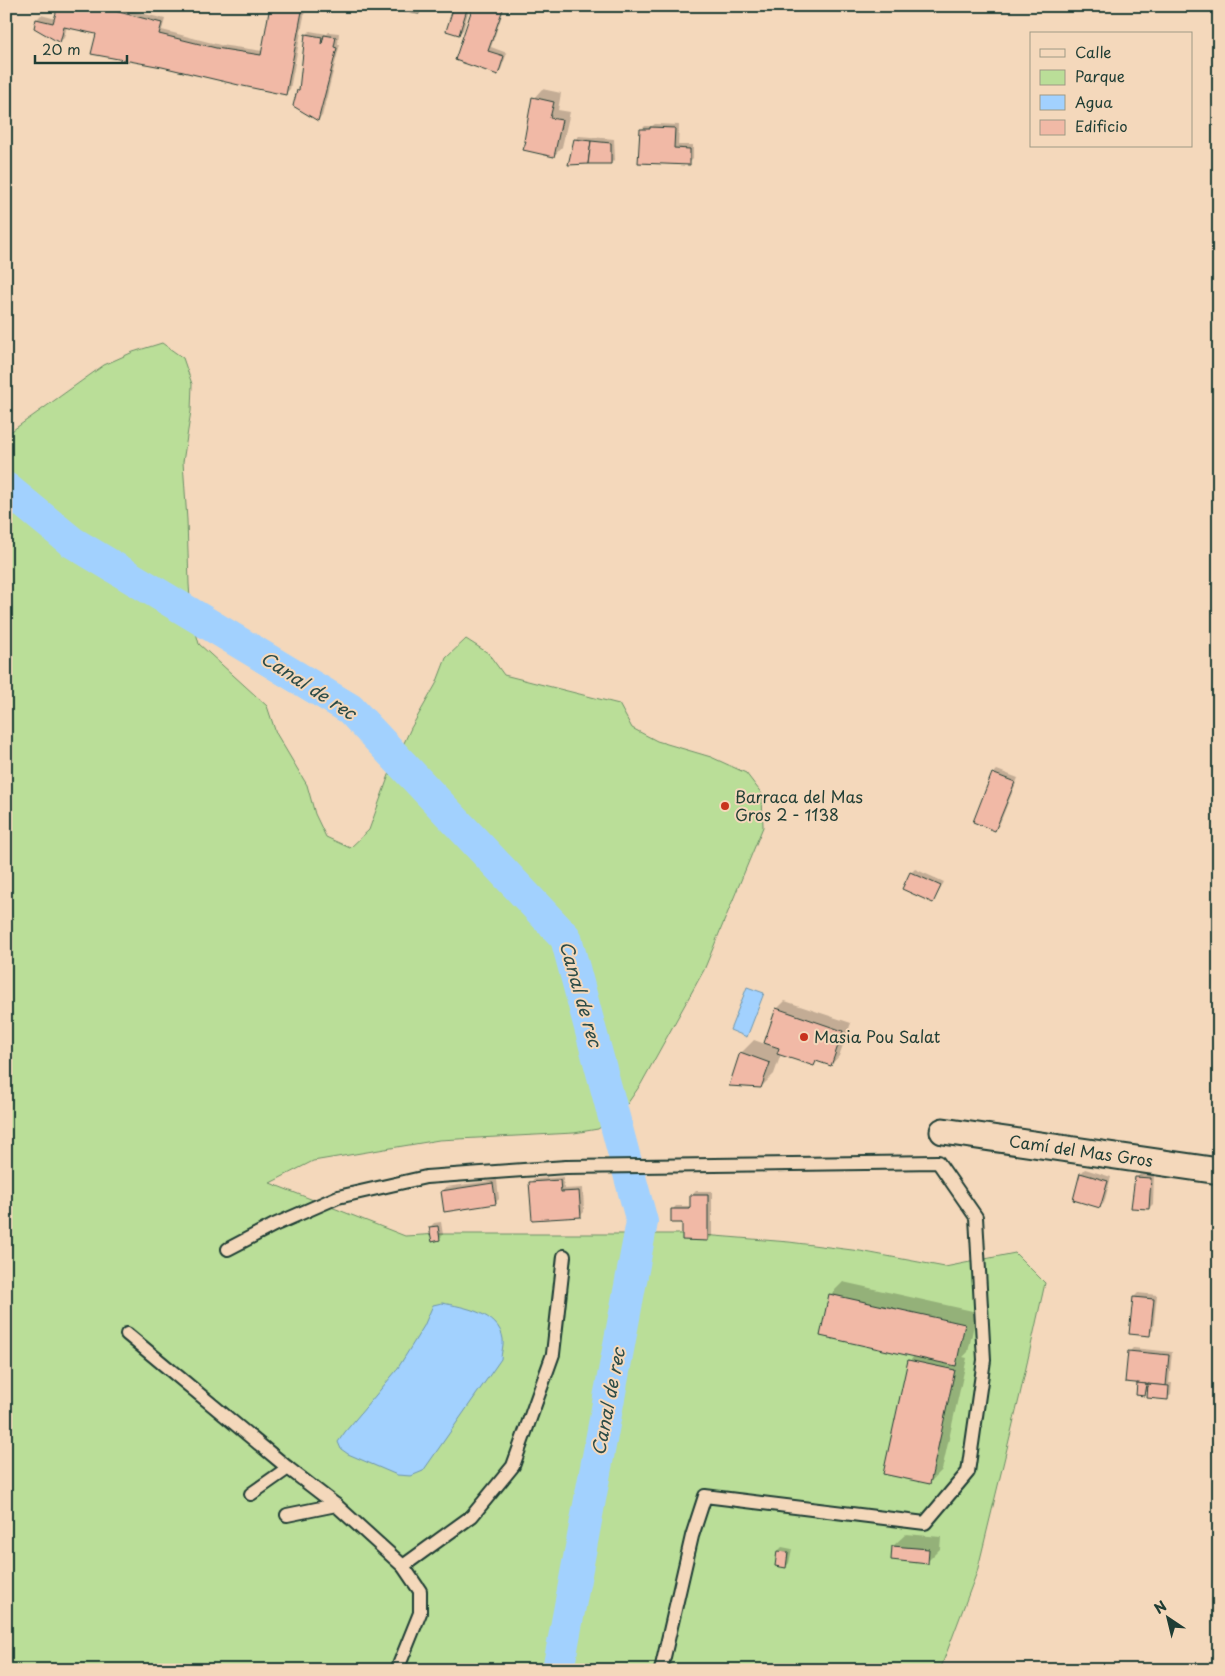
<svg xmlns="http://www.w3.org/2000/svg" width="1225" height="1676" viewBox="0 0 1225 1676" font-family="'Playpen Sans',sans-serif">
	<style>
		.green { fill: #bade98; stroke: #6c8e66 }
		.water { fill: #a2d1fe; stroke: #6e96ad }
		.shadow { fill: #0003 }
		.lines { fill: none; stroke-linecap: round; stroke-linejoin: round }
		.canal { stroke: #a2d1fe; stroke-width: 32 }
		.building { fill: #f1b9a6; stroke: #1f3d34 }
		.service-casing { stroke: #1f3d34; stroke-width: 16 }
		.minor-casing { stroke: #1f3d34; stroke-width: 29 }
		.service { stroke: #f4d8bb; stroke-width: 12 }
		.minor { stroke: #f4d8bb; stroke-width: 25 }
		.poi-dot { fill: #c8321e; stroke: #f4d8bb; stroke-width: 2 }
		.labels { text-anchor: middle; stroke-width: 4; stroke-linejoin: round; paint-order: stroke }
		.poi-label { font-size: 16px; fill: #1f3d34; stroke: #f4d8bb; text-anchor: start }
		.street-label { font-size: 16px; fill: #1f3d34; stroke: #f4d8bb }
		.water-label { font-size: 18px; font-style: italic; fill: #2c4c48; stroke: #f4d8bb }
	</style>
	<rect width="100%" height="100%" fill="#f4d8bb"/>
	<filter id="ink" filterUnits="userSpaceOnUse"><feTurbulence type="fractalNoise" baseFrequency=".02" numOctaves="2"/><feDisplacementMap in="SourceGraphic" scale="10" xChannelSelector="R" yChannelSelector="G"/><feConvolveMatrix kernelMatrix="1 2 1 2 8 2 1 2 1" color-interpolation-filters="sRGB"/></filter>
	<g filter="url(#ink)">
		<path class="green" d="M162 343 183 358 192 384 191 411 183 462 187 520 189 584 191 614 199 644 267 706 276 733 307 785 315 814 326 837 350 848 369 830 389 775 411 728 436 684 446 658 466 639 488 653 504 675 619 704 632 728 657 741 711 757 746 773 762 794 763 827 704 970 641 1084 621 1113 598 1129 574 1133 439 1140 313 1161 270 1183 405 1236 440 1234H690L789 1242 860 1251 945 1267 1015 1253 1045 1283 1019 1399 977 1572 940 1670H6V435L104 365 133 352Z"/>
		<g class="water">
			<path d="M747 987 764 993 747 1037 730 1030Z"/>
			<path d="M442 1303C464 1307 499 1313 503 1339 504 1345 501 1353 501 1359L423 1471 411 1476 397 1475 348 1454 341 1449 338 1442 345 1432 396 1371 424 1326 433 1305Z"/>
		</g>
		<g class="shadow">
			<path d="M59 6H113L165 19 162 30 220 45 263 51 271 6H306L290 89 286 93 97 33 67 26 64 38 60 41 35 27 37 19 41 15 56 19Z"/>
			<path d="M450 6H470L463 30 459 34 454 8Z"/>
			<path d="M474 6H505L491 47 507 53 501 69 497 73 456 59Z"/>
			<path d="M310 31 327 34 329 32 339 33 338 44H340L322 116 318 120 298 90 300 88 306 35Z"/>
			<path d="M542 89 561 93 558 110 570 112 562 147 554 156 534 98Z"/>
			<path d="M655 124 679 125 678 145H693V159L689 163 641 130 645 126H652Z"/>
			<path d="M579 136 614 139 615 159 611 163 575 140Z"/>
			<path d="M997 770 1018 778 999 825 995 829 974 821 993 774Z"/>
			<path d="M915 869 944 882 936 897 932 901 911 873Z"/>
			<path d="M785 1001 851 1023 839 1056 831 1065 819 1060 814 1065 781 1054 774 1074 761 1087 741 1053 754 1040 765 1044 777 1009Z"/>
			<path d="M1085 1169 1111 1177 1104 1203 1100 1207 1081 1173Z"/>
			<path d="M1140 1174 1154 1175 1153 1204 1149 1208 1136 1178Z"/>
			<path d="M563 1177 564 1189 583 1188 584 1212 580 1216 530 1183 534 1179Z"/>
			<path d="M497 1180 499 1199 495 1203 442 1191 446 1187Z"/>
			<path d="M696 1191H712V1236L708 1240 683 1222 672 1210 676 1206H692V1195Z"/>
			<path d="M441 1222 443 1235 439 1239 430 1227 434 1223Z"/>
			<path d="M843 1282 977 1312 968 1352 963 1357 967 1358 942 1470 929 1483 910 1361 914 1356 831 1294Z"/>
			<path d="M1138 1293 1157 1295 1153 1330 1149 1334 1134 1297Z"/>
			<path d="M1133 1348 1172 1352 1169 1383H1172L1171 1395 1167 1398 1149 1389 1144 1394 1129 1352Z"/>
			<path d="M906 1534 941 1537 940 1549 927 1562 893 1546Z"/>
			<path d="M782 1547 792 1549 789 1563 786 1567 778 1551Z"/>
		</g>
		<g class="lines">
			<path class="canal" d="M6 488 72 542 350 709 566 938 642 1222 558 1670"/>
		</g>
		<g class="building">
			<path d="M58 6H95L162 23 159 34 216 48 261 55 270 6H303L286 95 243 86 162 67 91 54 96 34 64 27 60 43 34 28 36 19 53 23Z"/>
			<path d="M378 6H421L419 14 378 8Z"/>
			<path d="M448 6H468L459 35 446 31 453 9 448 8Z"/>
			<path d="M473 6H495L503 9 488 51 504 56 498 75 455 60Z"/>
			<path d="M305 34 322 37 321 44H322L324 35 336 37 334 47 337 48 318 121 293 106 297 90H299Z"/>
			<path d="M532 97 554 102 550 118 562 120 554 157 523 150 526 141H524Z"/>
			<path d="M650 127 675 128 674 148 690 149V165L638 163 640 129H650Z"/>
			<path d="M574 139 591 141 588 164 568 165Z"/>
			<path d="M591 141 611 143V164H588Z"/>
			<path d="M992 773 1015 782 995 831 973 822Z"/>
			<path d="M910 872 941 886 933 903 902 889Z"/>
			<path d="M776 1008 843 1031 831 1066 816 1061 814 1066 777 1054 779 1048 764 1043Z"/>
			<path d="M740 1052 770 1063 761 1088 729 1086Z"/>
			<path d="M1080 1173 1108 1181 1100 1208 1073 1200Z"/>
			<path d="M1135 1177 1151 1178 1149 1209 1131 1208Z"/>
			<path d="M560 1180 561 1192 579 1191 581 1217 532 1220 529 1182Z"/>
			<path d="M493 1183 496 1204 444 1212 441 1191Z"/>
			<path d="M690 1195H708V1241L682 1240V1223H671V1209H690Z"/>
			<path d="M438 1226 440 1240 432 1242 429 1227Z"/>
			<path d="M829 1294 965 1324 956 1366 820 1336Z"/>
			<path d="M1133 1297 1154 1299 1150 1336 1129 1334Z"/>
			<path d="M1128 1351 1169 1355 1166 1386 1125 1382Z"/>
			<path d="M908 1360 955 1370 930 1484 883 1474Z"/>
			<path d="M1137 1383 1146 1384 1144 1396 1136 1395Z"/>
			<path d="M1148 1384 1169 1386 1168 1400 1147 1398Z"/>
			<path d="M892 1546 929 1549 928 1564 891 1560Z"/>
			<path d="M777 1551 788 1552 786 1568 775 1566Z"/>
		</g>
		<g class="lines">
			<defs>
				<g id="service">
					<path d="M228 1249 274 1225 338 1197 426 1177 566 1167 938 1162 976 1217 984 1360 968 1472 925 1523 705 1496 692 1536 661 1670"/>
					<path d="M127 1334 288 1468"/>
					<path d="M251 1494 288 1468 336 1505"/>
					<path d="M287 1515 336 1505 403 1566 420 1591V1613L397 1670"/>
					<path d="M403 1566 472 1516 513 1466 553 1354 564 1256"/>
				</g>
				<path id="minor" d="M943 1131 1219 1171"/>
			</defs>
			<use href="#service" class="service-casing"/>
			<use href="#minor" class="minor-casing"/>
			<use href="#service" class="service"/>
			<use href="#minor" class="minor"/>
		</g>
	</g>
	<g class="poi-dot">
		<circle cx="725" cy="806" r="5"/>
		<circle cx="804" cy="1037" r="5"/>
	</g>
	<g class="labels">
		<g class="poi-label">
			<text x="735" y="803">Barraca del Mas<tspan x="735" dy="18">Gros 2 - 1138</tspan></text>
			<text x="814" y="1043">Masia Pou Salat</text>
		</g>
		<g class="street-label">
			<text transform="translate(1081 1151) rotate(8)" y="6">Camí del Mas Gros</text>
		</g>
		<g class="water-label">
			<text transform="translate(308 686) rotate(33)" y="6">Canal de rec</text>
			<text transform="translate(580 994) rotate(74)" y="6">Canal de rec</text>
			<text transform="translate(609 1402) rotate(-79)" y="6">Canal de rec</text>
		</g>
	</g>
	<rect width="1225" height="1676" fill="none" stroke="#f4d8bb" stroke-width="25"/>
	<rect x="12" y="12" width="1200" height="1651" fill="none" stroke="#1f3d34" stroke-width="2" filter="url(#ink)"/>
	<rect x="1030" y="32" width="162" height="115" fill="#f4d8bb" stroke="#9f9a85"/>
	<rect x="1040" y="49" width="25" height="8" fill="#f4d8bb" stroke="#9f9a85"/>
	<text x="1075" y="58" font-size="15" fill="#1f3d34">Calle</text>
	<rect x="1040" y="70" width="25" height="15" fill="#bade98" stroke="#9f9a85"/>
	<text x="1075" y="82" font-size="15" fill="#1f3d34">Parque</text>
	<rect x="1040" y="95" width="25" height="15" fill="#a2d1fe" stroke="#9f9a85"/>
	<text x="1075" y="108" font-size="15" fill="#1f3d34">Agua</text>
	<rect x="1040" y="120" width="25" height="15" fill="#f1b9a6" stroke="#9f9a85"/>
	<text x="1075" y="132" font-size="15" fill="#1f3d34">Edificio</text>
	<g transform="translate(1168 1618) rotate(325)" stroke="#f4d8bb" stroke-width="4" paint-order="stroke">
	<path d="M0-4L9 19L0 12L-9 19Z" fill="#1f3d34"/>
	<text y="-8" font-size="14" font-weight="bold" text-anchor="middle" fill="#1f3d34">N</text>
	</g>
	<path d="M35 55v8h92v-8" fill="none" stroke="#1f3d34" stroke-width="2.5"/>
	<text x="42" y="55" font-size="15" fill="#1f3d34" stroke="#f4d8bb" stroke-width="4" paint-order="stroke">20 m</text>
</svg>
